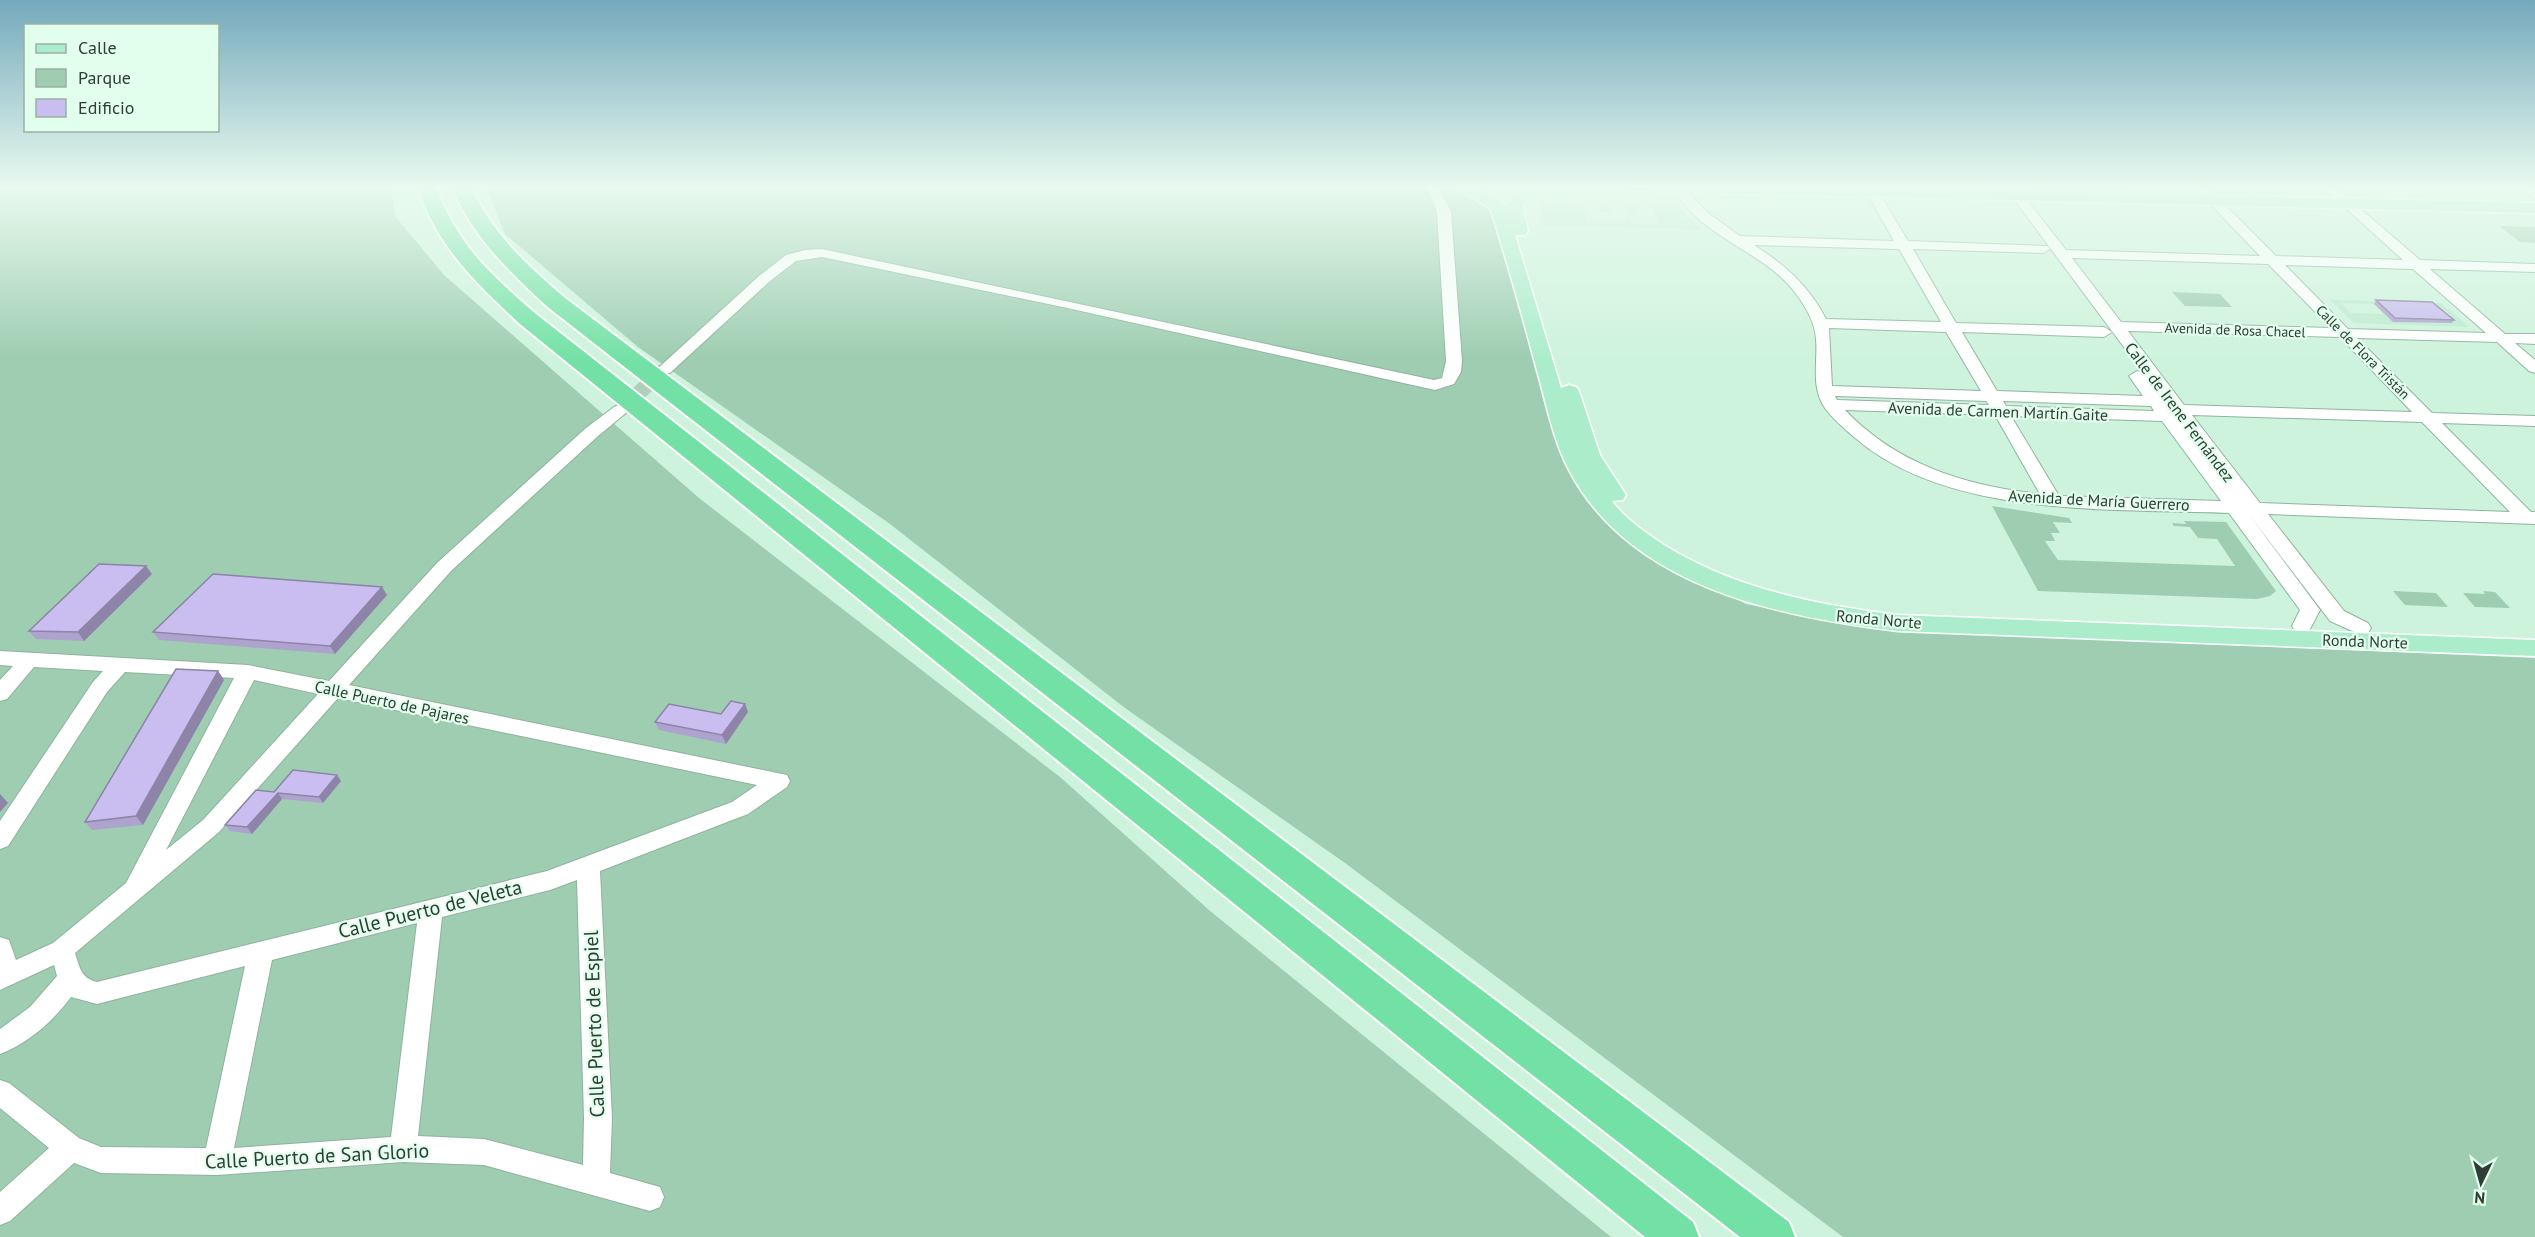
<svg xmlns="http://www.w3.org/2000/svg" width="2535" height="1237" viewBox="0 0 2535 1237" font-family="'PT Sans',sans-serif">
	<style>
		.built { fill: #beeacf; fill-rule: evenodd }
		.green { fill: #9ecdb1 }
		.lines { fill: none; stroke-linecap: round; stroke-linejoin: round }
		.minor-tunnel { stroke: #aecfba; stroke-width: 15; stroke-dasharray: 15 8; stroke-linecap: butt }
		.minor-casing { stroke: #8fb39d; stroke-width: 2 }
		.major-casing { stroke: #fff; stroke-width: 3 }
		.highway-casing { stroke: #fff; stroke-width: 4 }
		.minor { fill: #fff; fill-rule: evenodd }
		.major { fill: #abedca; fill-rule: evenodd }
		.highway { fill: #73e1a6; fill-rule: evenodd }
		.wall { fill: #aea3ce }
		.shaded-wall { fill: #8d84a8 }
		.building { fill: #cabdf0; stroke: #8d84a8; stroke-width: 1.5 }
		.labels { text-anchor: middle; stroke-width: 4.5; stroke-linejoin: round; paint-order: stroke }
		.far-street-label { font-size: 14px; fill: #2f3d34; stroke: #e1ffec }
		.street-label { font-size: 16px; fill: #2f3d34; stroke: #e1ffec }
		.near-street-label { font-size: 20px; fill: #2f3d34; stroke: #e1ffec }
	</style>
	<rect width="100%" height="100%" fill="#cef3dc"/>
	<g class="built">
		<path d="M1539 201 1674 204 1701 229 1544 225ZM1582 204H1598L1600 212H1611L1608 205H1626L1629 213H1638L1636 206H1652L1655 213 1653 216H1656L1658 224H1632L1630 219 1625 218 1626 224 1587 223 1585 214H1588L1584 211Z"/>
		<path d="M2330 300 2441 303 2470 327 2354 323ZM2341 303 2402 305 2446 311 2452 317 2393 322 2384 314 2350 313Z"/>
	</g>
	<g class="green">
		<path d="M0 186H391L395 216 444 275 699 498 1060 777 1209 910 1611 1237H0Z"/>
		<path d="M486 186H1450L1477 198 1492 210 1546 407 1566 467 1606 520 1675 569 1746 604 1863 627 1950 633 2535 658V1237H1843L1345 863 1125 708 890 524 638 347 505 234Z"/>
		<path d="M2499 226 2535 227V243L2520 242Z"/>
		<path d="M2172 292 2220 294 2232 307 2185 306Z"/>
		<path d="M1992 506 2069 518 2072 523 2053 522 2060 533H2051L2055 541H2045L2058 560 2235 566 2217 539 2198 538 2190 527 2174 526 2172 523 2186 524 2184 521 2226 522 2276 591 2270 596 2257 599 2038 591Z"/>
		<path d="M2393 591 2436 593 2448 607 2405 605Z"/>
		<path d="M2483 591 2495 592 2510 608 2475 607 2463 593 2485 594Z"/>
	</g>
	<g class="lines">
		<path class="minor-tunnel" d="M620 410 664 370"/>
		<defs>
			<g id="minor">
				<path d="M1426 186H1438L1451 212 1462 361 1461 372 1454 384 1435 390 1072 309 822 257 796 261 769 282 670 373H658L656 370 759 276 786 255 805 250 822 249 1434 380 1442 378 1446 361 1437 212Z"/>
				<path d="M1671 186H1683L1708 213 1740 236 1894 241 1863 186H1875L1908 241 2048 246 2050 249 2043 253 1913 249 1956 323 2104 327 2112 332 2104 337 1962 332 1997 391 2143 396 2129 376 2137 371 2143 373 2167 405 2004 186H2016L2066 250 2260 256 2193 186H2206L2276 256 2403 260 2321 186H2334L2420 260 2535 264V272L2430 269 2505 334H2535V344L2515 343 2535 360V373L2529 371 2497 342 2357 338 2432 413 2535 416V426L2442 423 2531 512H2535V524L2268 514 2344 611 2368 623 2371 628 2368 633 2361 635 2330 621 2248 513 2320 610 2309 631 2302 633 2295 631 2292 626 2300 610 2229 513C2112 508 1948 519 1854 437 1844 428 1830 417 1823 405 1811 384 1818 362 1816 339 1815 323 1806 307 1796 294 1776 266 1742 251 1714 231 1696 219 1683 204 1671 186ZM1754 245 1899 249 1941 322 1826 319C1809 286 1784 264 1754 245ZM2072 258 2268 264 2331 328 2121 322ZM2285 265 2413 269 2486 333 2348 329ZM1829 328 1946 332 1981 391 1832 386ZM2128 331 2340 337 2412 412 2184 405ZM1835 396 1986 401 1989 405 1837 400ZM2003 401 2151 406 2154 411 2006 406ZM1845 410 1995 415 2040 494C1967 486 1897 465 1845 410ZM2192 415 2422 422 2510 512 2260 503ZM2011 416 2162 421 2221 501 2059 496Z"/>
				<path d="M2441 186H2454L2448 190Z"/>
				<path d="M2517 186H2531L2535 188V198Z"/>
				<path d="M620 405 626 407 628 410 626 413 598 436 451 571 349 685 787 775 790 781 787 787 748 814 600 871 612 1118 610 1173 660 1187 664 1197 660 1207 650 1211 484 1165 403 1162 217 1175 101 1173 74 1163 10 1221 0 1225V1192L49 1148 0 1108V1080L9 1083 79 1138 101 1147 206 1148 245 966 97 1004 71 997C53 1021 29 1043 0 1054V1029L30 1007 57 976 54 965 0 990V937L9 940 16 960 53 943 126 883 234 678 125 672 107 692 8 846 0 849V821L93 682 103 671 34 667 7 699 0 701V680L13 666 0 665V651L248 665 329 681 437 563 586 428 614 407ZM254 680 318 694 203 820 166 850ZM338 698 757 785 732 802 547 871 97 982C81 978 80 968 75 953L219 832ZM577 880 584 1118 583 1165 484 1139 418 1136 442 917 550 890ZM417 923 391 1137 234 1148 272 960Z"/>
			</g>
			<g id="major">
				<path d="M1469 186 1493 195 1506 206C1509 197 1515 189 1525 186L1533 191 1522 205 1528 231 1526 235H1515L1561 388 1569 385 1576 387 1579 391 1600 455 1626 495 1623 500 1612 501C1624 518 1646 533 1664 545 1735 589 1816 605 1898 615L2535 640V656L1898 631C1779 617 1630 587 1569 470 1552 438 1546 401 1536 367 1522 314 1507 262 1491 210 1483 202 1469 198 1462 190Z"/>
				<path d="M1620 186H1806L2535 203V213L1628 191Z"/>
			</g>
			<g id="highway">
				<path d="M417 186H435C460 248 487 271 536 314L1693 1222 1699 1237H1645L520 324C474 281 438 247 417 186Z"/>
				<path d="M452 186H470C493 234 525 264 565 298L1789 1222 1795 1237H1740L549 308C510 272 472 237 452 186Z"/>
			</g>
		</defs>
		<use href="#minor" class="minor-casing"/>
		<use href="#major" class="major-casing"/>
		<use href="#highway" class="highway-casing"/>
		<use href="#minor" class="minor"/>
		<use href="#major" class="major"/>
		<use href="#highway" class="highway"/>
	</g>
	<g class="wall">
		<path d="M2376 300 2454 320 2452 323 2393 322 2374 304Z"/>
		<path d="M152 574 84 641 36 639 29 631Z"/>
		<path d="M387 595 335 654 159 640 153 632Z"/>
		<path d="M218 671 224 680 143 825 92 830 85 822Z"/>
		<path d="M745 704 748 712 726 744 659 730 655 722 721 714Z"/>
		<path d="M337 775 341 781 323 803 282 799 252 834 230 831 225 825 274 792Z"/>
	</g>
	<g class="shaded-wall">
		<path d="M146 566 152 574 84 641 78 632Z"/>
		<path d="M382 587 387 595 335 654 330 646Z"/>
		<path d="M218 671 224 680 143 825 136 816Z"/>
		<path d="M745 704 748 712 726 744 722 735Z"/>
		<path d="M337 775 341 781 323 803 319 797Z"/>
		<path d="M278 793 282 799 252 834 247 827Z"/>
		<path d="M0 794 8 803 0 812Z"/>
	</g>
	<g class="building">
		<path d="M2376 300 2432 302 2454 320 2395 318Z"/>
		<path d="M99 564 146 566 78 632 29 631Z"/>
		<path d="M213 574 382 587 330 646 153 632Z"/>
		<path d="M176 669 218 671 136 816 85 822Z"/>
		<path d="M731 701 745 704 722 735 655 722 669 704 721 714Z"/>
		<path d="M293 770 337 775 319 797 278 793 247 827 225 825 256 790 274 792Z"/>
	</g>
	<linearGradient id="sky" x2="0" y2="1"><stop stop-color="#74a9bc"/><stop offset="0.52" stop-color="#e9faef"/><stop offset="1" stop-color="#e9faef" stop-opacity="0"/></linearGradient>
	<rect width="2535" height="359" fill="url(#sky)"/>
	<g class="labels">
		<g class="far-street-label">
			<text transform="translate(2235 330) rotate(2)" y="5">Avenida de Rosa Chacel</text>
			<text transform="translate(2363 352) rotate(45)" y="5">Calle de Flora Tristán</text>
		</g>
		<g class="street-label">
			<text transform="translate(1998 411) rotate(2)" y="6">Avenida de Carmen Martín Gaite</text>
			<text transform="translate(2180 412) rotate(53)" y="6">Calle de Irene Fernández</text>
			<text transform="translate(2099 500) rotate(3)" y="6">Avenida de María Guerrero</text>
			<text transform="translate(1879 619) rotate(5)" y="6">Ronda Norte</text>
			<text transform="translate(2365 641) rotate(2)" y="6">Ronda Norte</text>
			<text transform="translate(392 702) rotate(12)" y="6">Calle Puerto de Pajares</text>
		</g>
		<g class="near-street-label">
			<text transform="translate(430 909) rotate(-14)" y="7">Calle Puerto de Veleta</text>
			<text transform="translate(594 1024) rotate(-92)" y="7">Calle Puerto de Espiel</text>
			<text transform="translate(317 1156) rotate(-3)" y="7">Calle Puerto de San Glorio</text>
		</g>
	</g>
	<rect x="24" y="24" width="195" height="108" fill="#e1ffec" stroke="#9ab1a2" stroke-width="1.5"/>
	<rect x="36" y="44" width="30" height="9" fill="#abedca" stroke="#9ab1a2" stroke-width="1.5"/>
	<text x="78" y="54" font-size="18" fill="#2f3d34">Calle</text>
	<rect x="36" y="69" width="30" height="18" fill="#9ecdb1" stroke="#9ab1a2" stroke-width="1.5"/>
	<text x="78" y="84" font-size="18" fill="#2f3d34">Parque</text>
	<rect x="36" y="99" width="30" height="18" fill="#cabdf0" stroke="#9ab1a2" stroke-width="1.5"/>
	<text x="78" y="114" font-size="18" fill="#2f3d34">Edificio</text>
	<g transform="translate(2481 1183) rotate(185)" stroke="#e1ffec" stroke-width="4.5" paint-order="stroke">
	<path d="M0-4.5L10 22L0 15L-10 22Z" fill="#2f3d34"/>
	<text y="-9" font-size="16" font-weight="bold" text-anchor="middle" fill="#2f3d34">N</text>
	</g>
</svg>
